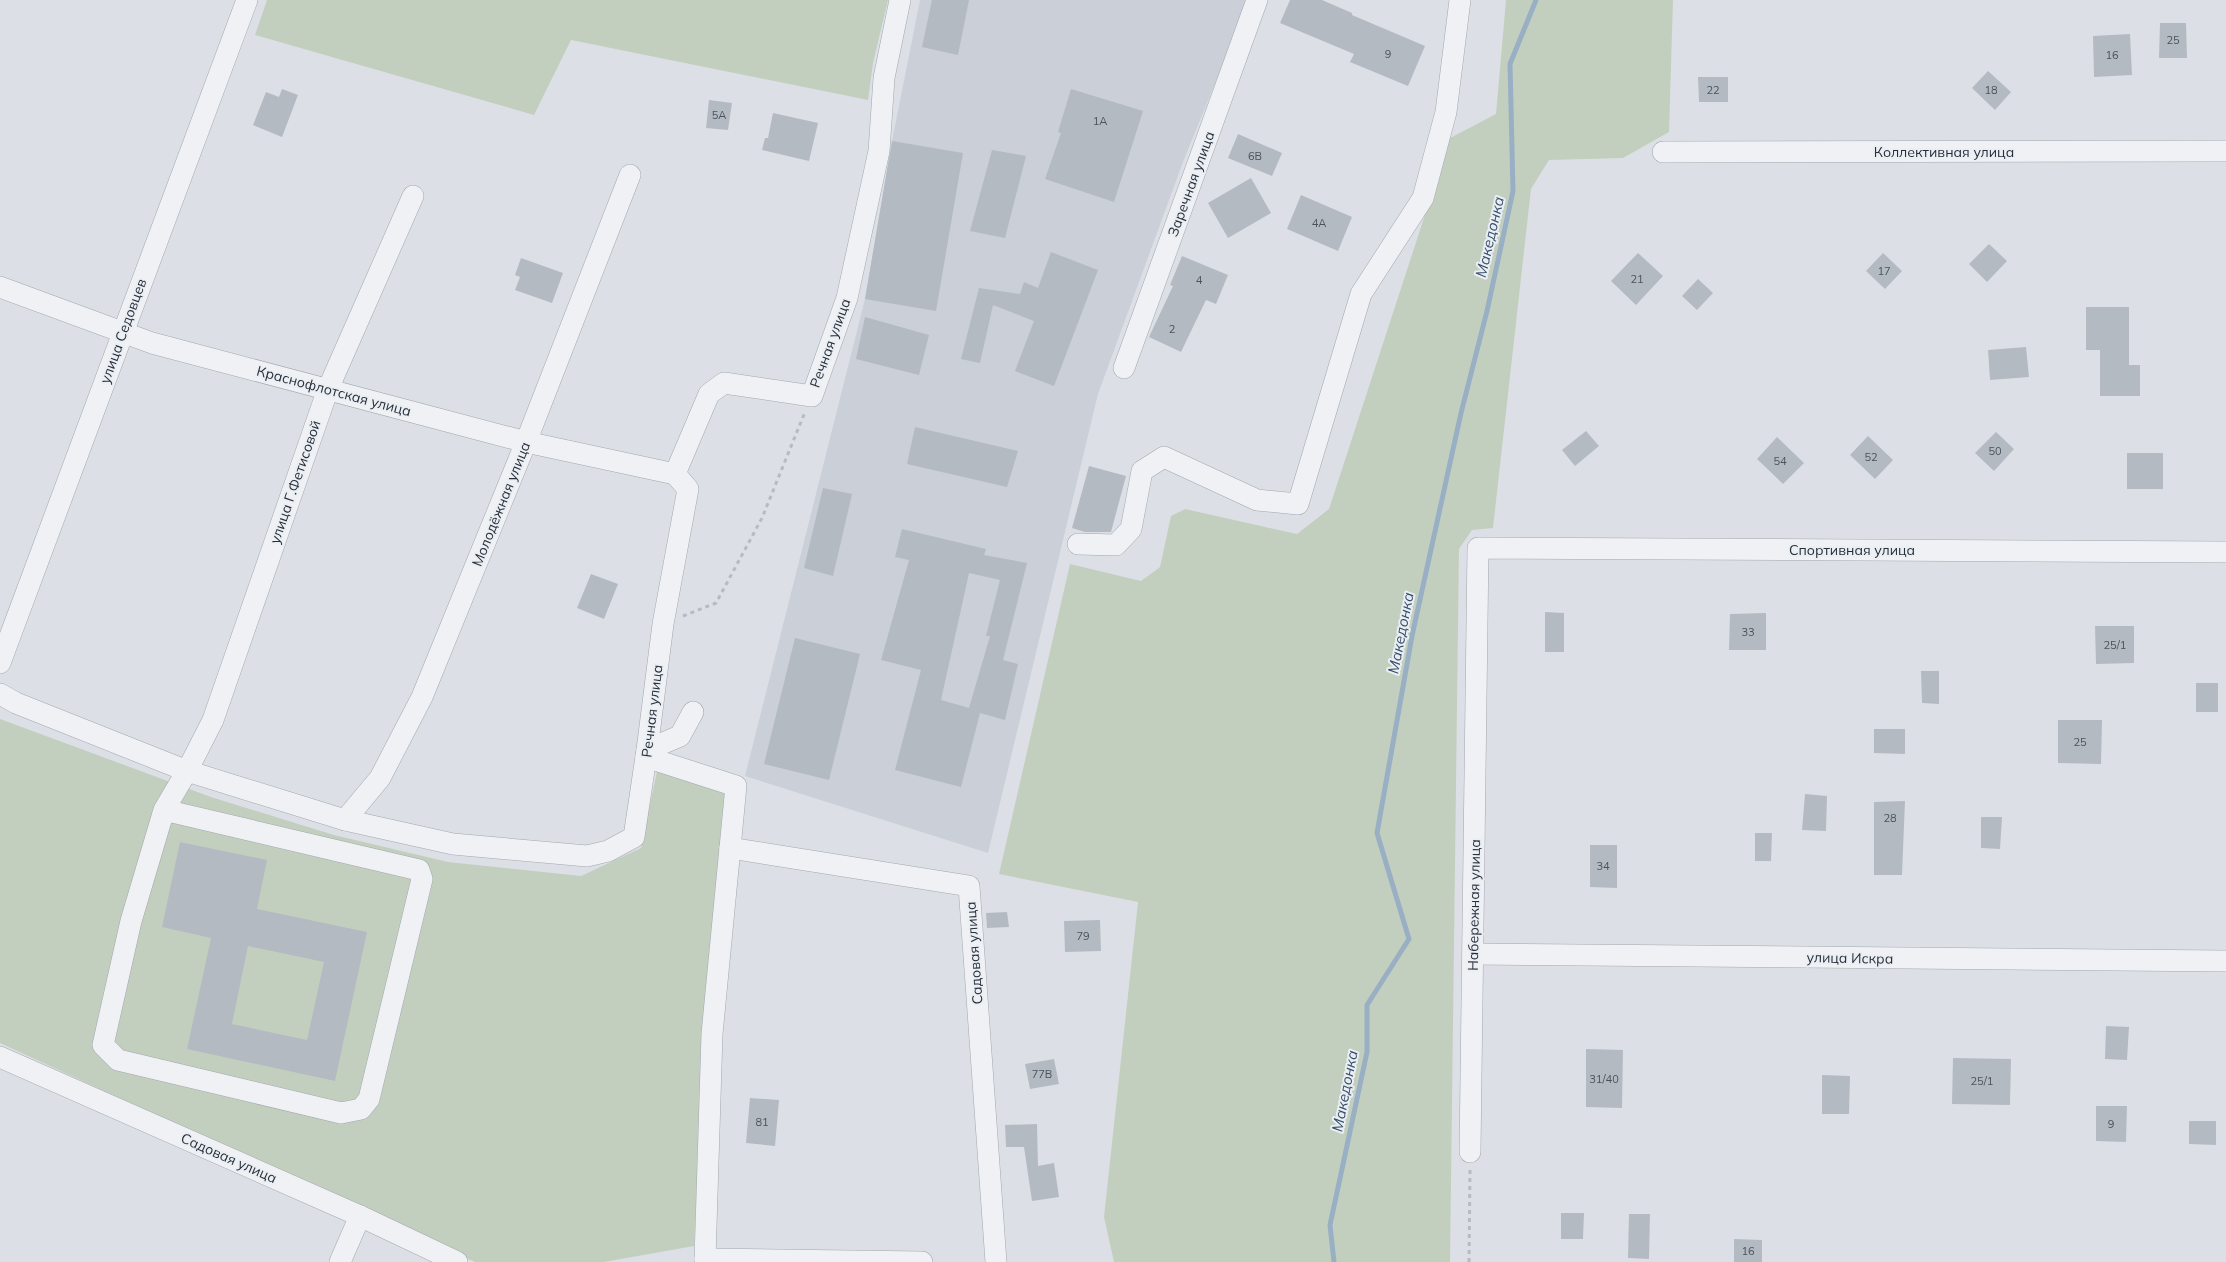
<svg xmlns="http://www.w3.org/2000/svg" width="2226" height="1262" viewBox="0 0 2226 1262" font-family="Mulish,sans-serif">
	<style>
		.built { fill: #cbcfd7 }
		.green { fill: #c3cfbe }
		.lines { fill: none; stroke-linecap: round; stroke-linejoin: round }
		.stream { stroke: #99afc4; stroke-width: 5 }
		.building { fill: #b4bac2; fill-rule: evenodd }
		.minor-casing { stroke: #a2a7af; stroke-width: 22 }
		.path { stroke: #b7bbc0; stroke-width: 3; stroke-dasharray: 4 4; stroke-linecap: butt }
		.minor { stroke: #eff1f4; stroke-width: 21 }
		.labels { text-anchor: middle; stroke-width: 4; stroke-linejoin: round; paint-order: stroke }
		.number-label { font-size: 11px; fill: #4a525d }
		.street-label { font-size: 14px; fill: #272f3b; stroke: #ebeff3 }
		.water-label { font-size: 15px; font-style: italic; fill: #344f6c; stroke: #ebeff3 }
	</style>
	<rect width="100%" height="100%" fill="#dce0e6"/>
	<path class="built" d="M920 0H1249L1183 162 1098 394 988 853 745 776 865 299 892 141Z"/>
	<g class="green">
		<path d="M267 0H888L873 63 868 100 571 40 534 115 255 35Z"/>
		<path d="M1506 0H1673L1669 132 1623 158 1549 160 1531 189 1493 528 1472 530 1459 549 1450 1262H1114L1104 1217 1138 902 999 874 1070 564 1141 581 1160 567 1171 516 1185 509 1297 534 1329 509 1450 138 1496 114Z"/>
		<path d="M0 719 211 797 334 835 448 862 581 876 641 848 657 771 726 793 707 977 694 1246 604 1262H475L0 1043Z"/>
	</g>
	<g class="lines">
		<path class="stream" d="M1334 1262 1330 1225 1367 1052V1005L1409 939 1377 833 1412 636 1461 413 1487 311 1513 191 1510 64 1536 0"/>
	</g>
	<g class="building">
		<path d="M932 0H969L958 55 922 47Z"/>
		<path d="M1290 0H1322L1352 13V15L1425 46 1408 86 1350 62 1354 54 1280 23Z"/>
		<path d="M2160 23H2186L2187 58H2159Z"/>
		<path d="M2130 34 2132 75 2094 77 2093 36Z"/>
		<path d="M1988 71 2011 92 1995 110 1972 88Z"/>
		<path d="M1698 77H1728V102H1699Z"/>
		<path d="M282 89 298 95 282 137 253 125 266 92 279 97Z"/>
		<path d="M1071 89 1143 111 1114 202 1045 179 1061 133 1058 132Z"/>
		<path d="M709 100 732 103 728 130 706 128Z"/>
		<path d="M773 113 818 123 809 161 762 150 765 138H768Z"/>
		<path d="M1238 134 1282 153 1272 176 1228 158Z"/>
		<path d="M892 141 963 153 936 311 865 299Z"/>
		<path d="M992 150 1026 156 1005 238 970 231Z"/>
		<path d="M1251 178 1271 213 1228 238 1208 203Z"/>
		<path d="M1301 195 1352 217 1338 251 1287 229Z"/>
		<path d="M1989 244 2007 261 1987 282 1969 264Z"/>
		<path d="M1051 252 1098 270 1054 386 1015 371 1034 321 993 305 980 363 961 359 979 288 1020 294 1024 282 1038 288Z"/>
		<path d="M1638 253 1663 276 1636 305 1611 281Z"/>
		<path d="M1883 253 1902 271 1885 289 1866 271Z"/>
		<path d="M1182 256 1228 275 1216 304 1206 300 1181 352 1149 337 1173 286 1170 285Z"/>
		<path d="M521 258 563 273 552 303 515 290 520 277 515 275Z"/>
		<path d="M1698 279 1713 293 1697 310 1682 296Z"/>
		<path d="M2086 307H2129V365H2140V396H2100V350H2086Z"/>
		<path d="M865 317 929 335 919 375 856 359Z"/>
		<path d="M2026 347 2029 377 1990 380 1988 350Z"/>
		<path d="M915 427 1018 451 1007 487 907 464Z"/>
		<path d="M1586 431 1599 446 1575 466 1562 450Z"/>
		<path d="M1996 432 2014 449 1994 471 1975 453Z"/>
		<path d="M1868 436 1893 460 1875 479 1850 455Z"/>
		<path d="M1777 437 1804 463 1783 484 1757 459Z"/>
		<rect x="2127" y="453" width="36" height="36"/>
		<path d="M1089 466 1126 476 1111 532H1085L1072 528Z"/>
		<path d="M823 488 852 494 833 576 804 568Z"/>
		<path d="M902 529 986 549 984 555 1027 563 1003 660 1018 664 1005 720 980 713 961 787 895 770 921 670 881 660 909 560 895 557ZM969 573 1000 580 986 636H990L969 708 941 700Z"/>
		<path d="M591 574 618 584 604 619 577 608Z"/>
		<path d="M1545 612 1564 613V652H1545Z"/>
		<path d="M1766 613V650H1729L1730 614Z"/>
		<path d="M2095 626H2134V663L2096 664Z"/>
		<path d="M795 638 860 654 829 780 764 764Z"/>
		<path d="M1921 671H1939V704L1922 703Z"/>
		<rect x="2196" y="683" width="22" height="29"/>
		<path d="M2058 720H2102L2101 764 2058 763Z"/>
		<path d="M1874 729H1905V754L1874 753Z"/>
		<path d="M1805 794 1827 796 1826 831 1802 830Z"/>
		<path d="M1905 801 1902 875H1874V802Z"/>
		<path d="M1981 817H2002L2000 849 1981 848Z"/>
		<path d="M1755 833H1772L1771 861H1755Z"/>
		<path d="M180 842 267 860 257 909 367 932 335 1081 187 1049 211 938 162 927ZM248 946 324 962 307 1040 232 1024Z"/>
		<path d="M1590 845H1617V888L1590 887Z"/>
		<path d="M1007 912 1009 927 987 928 986 913Z"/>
		<path d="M1100 920 1101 951 1065 952 1064 921Z"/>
		<path d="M2106 1026 2129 1027 2127 1060 2105 1059Z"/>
		<path d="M1586 1049 1623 1050 1622 1108 1586 1107Z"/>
		<path d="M1953 1058 2011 1059 2010 1105 1952 1104Z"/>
		<path d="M1054 1059 1059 1084 1030 1089 1025 1064Z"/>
		<path d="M1822 1075 1850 1076 1849 1114H1822Z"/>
		<path d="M750 1098 779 1100 775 1146 746 1143Z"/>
		<path d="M2096 1106H2127L2126 1142 2096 1141Z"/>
		<path d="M2189 1121H2216V1145L2189 1144Z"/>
		<path d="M1037 1124 1038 1166 1054 1163 1059 1197 1032 1201 1024 1147H1006L1005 1125Z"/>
		<path d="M1561 1213H1584L1583 1239H1561Z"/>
		<path d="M1629 1214H1650L1649 1259 1628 1258Z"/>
		<path d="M1734 1239 1762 1240V1262H1734Z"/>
	</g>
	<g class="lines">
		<defs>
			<g id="minor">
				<path d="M1663 152 2226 151"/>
				<path d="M0 287 152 343 526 442 675 474"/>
				<path d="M1124 368 1257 0"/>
				<path d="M1078 544 1116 545 1131 529 1142 471 1164 457 1257 500 1298 504 1361 294 1423 198 1446 112 1460 0"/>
				<path d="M0 663 247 0"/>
				<path d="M0 694 16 703 187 771 345 820 453 844 587 856 608 851 634 837 647 750 663 624 688 489 675 474 709 394 724 383 812 396 847 298 879 151 884 78 900 0"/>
				<path d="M647 750 680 736 693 712"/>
				<path d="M646 757 736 786 712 1034 705 1259 706 1262"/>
				<path d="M164 810 419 870 422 879 369 1099 361 1109 341 1113 118 1060 103 1045 131 921 164 810 187 771 213 720 328 389 413 196"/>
				<path d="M345 820 380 778 422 697 526 442 630 175"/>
				<path d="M730 848 969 886 996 1262"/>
				<path d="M1473 954 2226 961"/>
				<path d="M0 1057 360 1216 457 1262"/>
				<path d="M1470 1152 1478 548 2226 552"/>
				<path d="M705 1259 922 1262"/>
				<path d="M340 1262 360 1216"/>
			</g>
		</defs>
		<use href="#minor" class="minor-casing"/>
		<g class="path">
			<path d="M683 616 716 603 762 518 805 412"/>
			<path d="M1469 1262 1470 1170"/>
		</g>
		<use href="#minor" class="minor"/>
	</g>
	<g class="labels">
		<g class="number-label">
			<text x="2173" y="44">25</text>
			<text x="1388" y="58">9</text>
			<text x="2112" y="59">16</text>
			<text x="1713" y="94">22</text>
			<text x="1991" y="94">18</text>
			<text x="719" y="119">5А</text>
			<text x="1100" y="125">1А</text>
			<text x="1255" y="160">6В</text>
			<text x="1319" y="227">4А</text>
			<text x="1884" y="275">17</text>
			<text x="1637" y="283">21</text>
			<text x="1199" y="284">4</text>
			<text x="1172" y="333">2</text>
			<text x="1995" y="455">50</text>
			<text x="1871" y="461">52</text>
			<text x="1780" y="465">54</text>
			<text x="1748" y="636">33</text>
			<text x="2115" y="649">25/1</text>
			<text x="2080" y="746">25</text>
			<text x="1890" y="822">28</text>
			<text x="1603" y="870">34</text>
			<text x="1083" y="940">79</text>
			<text x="1042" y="1078">77В</text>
			<text x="1604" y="1083">31/40</text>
			<text x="1982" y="1085">25/1</text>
			<text x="762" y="1126">81</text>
			<text x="2111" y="1128">9</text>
			<text x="1748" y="1255">16</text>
		</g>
		<g class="street-label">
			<text x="1944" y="157">Коллективная улица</text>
			<text transform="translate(1191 184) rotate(-70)" y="5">Заречная улица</text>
			<text transform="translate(123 331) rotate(-70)" y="5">улица Седовцев</text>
			<text transform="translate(830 343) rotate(-70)" y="5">Речная улица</text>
			<text transform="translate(334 391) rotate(15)" y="5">Краснофлотская улица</text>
			<text transform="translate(295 482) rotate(-71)" y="5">улица Г.Фетисовой</text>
			<text transform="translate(501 504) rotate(-68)" y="5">Молодёжная улица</text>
			<text x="1852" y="555">Спортивная улица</text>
			<text transform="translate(652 711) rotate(-83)" y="5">Речная улица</text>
			<text transform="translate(1474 905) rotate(-89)" y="5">Набережная улица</text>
			<text transform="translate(974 953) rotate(-94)" y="5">Садовая улица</text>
			<text transform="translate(1850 958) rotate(1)" y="5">улица Искра</text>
			<text transform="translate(229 1158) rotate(24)" y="5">Садовая улица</text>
		</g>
		<g class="water-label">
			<text transform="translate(1490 237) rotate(-77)" y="5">Македонка</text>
			<text transform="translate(1401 633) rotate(-79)" y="5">Македонка</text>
			<text transform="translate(1345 1091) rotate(-79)" y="5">Македонка</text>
		</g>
	</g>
</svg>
